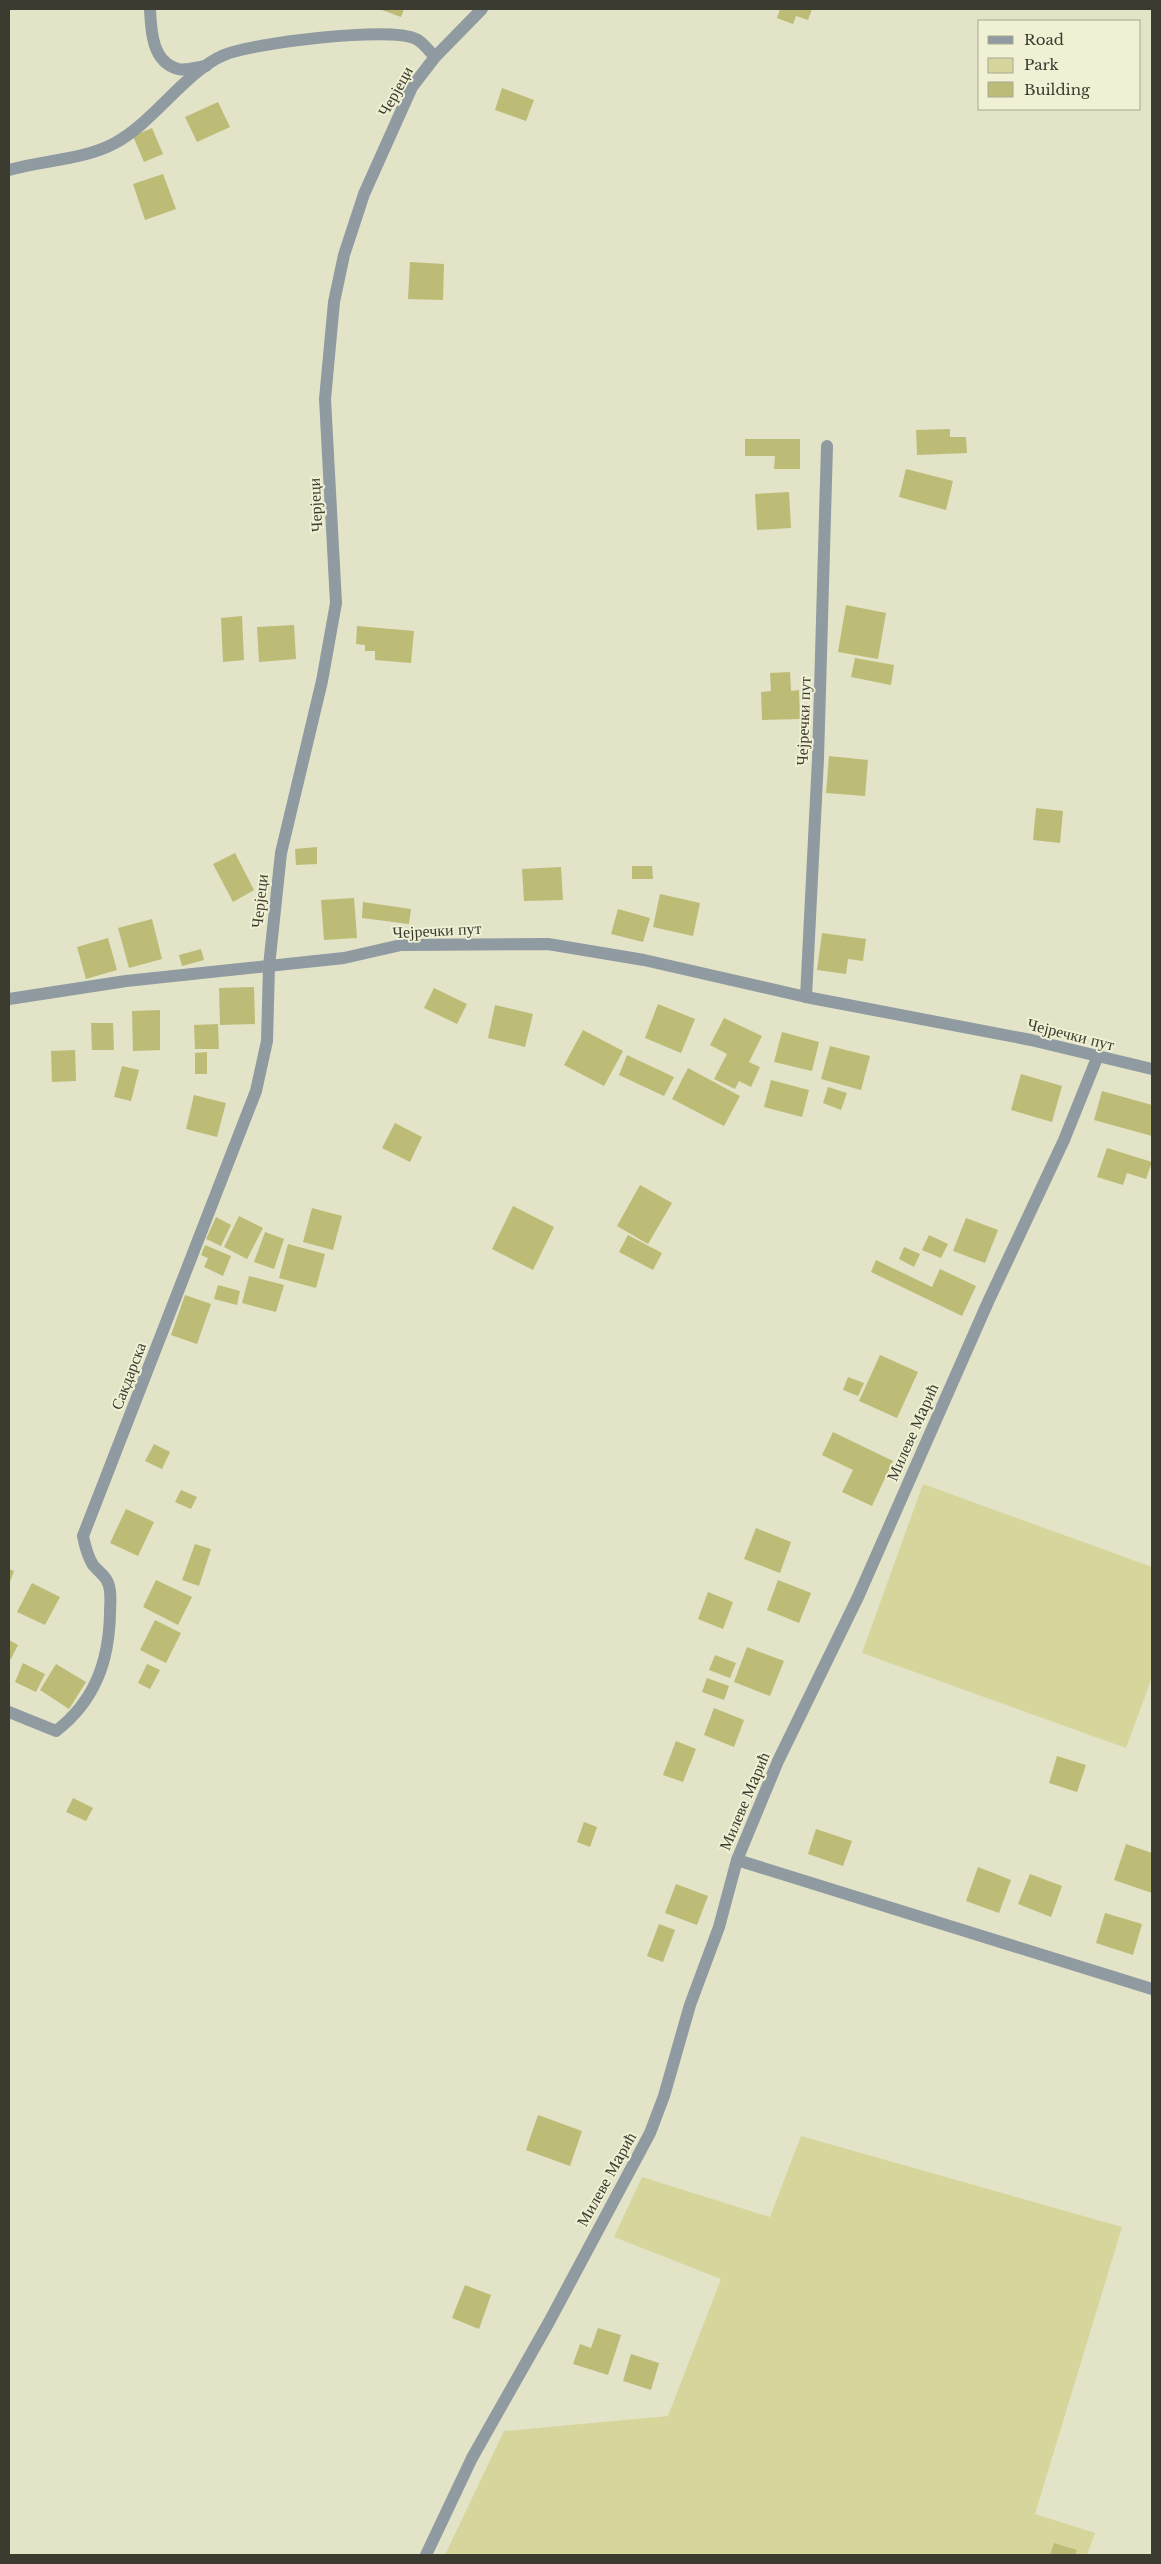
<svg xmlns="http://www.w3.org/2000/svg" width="1161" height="2564" viewBox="0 0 1161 2564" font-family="'Libre Baskerville',serif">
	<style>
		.green { fill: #d6d69c }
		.building { fill: #bdbc77 }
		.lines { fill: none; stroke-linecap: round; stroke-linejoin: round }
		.minor { stroke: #8f9aa1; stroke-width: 12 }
		.labels { text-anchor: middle; stroke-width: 4; stroke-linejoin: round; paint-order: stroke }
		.street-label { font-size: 16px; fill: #3b3b30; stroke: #f0f0d4 }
	</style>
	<rect width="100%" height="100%" fill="#e2e3c7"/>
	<g class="green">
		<path d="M923 1484 1152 1567V1677L1126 1748 862 1653Z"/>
		<path d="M801 2136 1122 2227 1035 2514 1095 2533 1087 2555H445L504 2431 668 2416 721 2279 614 2237 642 2177 770 2217Z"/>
	</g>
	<g class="building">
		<path d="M379 9H404L401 17Z"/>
		<path d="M780 9H812L808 20 796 16 793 24 777 18Z"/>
		<path d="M502 88 534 100 526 121 495 110Z"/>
		<path d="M218 102 230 127 197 142 185 117Z"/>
		<path d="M152 128 163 154 144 162 133 136Z"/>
		<path d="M163 174 176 209 145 220 133 184Z"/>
		<path d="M410 262 444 264 443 300 408 299Z"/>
		<path d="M950 429V437H966L967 453 917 455 916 430Z"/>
		<path d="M745 439H800V469H774L775 456H745Z"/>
		<path d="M906 469 953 481 946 510 899 497Z"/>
		<path d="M789 492 791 528 757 530 755 494Z"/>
		<path d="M846 605 886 613 878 659 838 652Z"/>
		<path d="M242 616 244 660 223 662 221 618Z"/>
		<path d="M294 625 296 659 259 662 257 627Z"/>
		<path d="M357 626 414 631 411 663 375 660V651H365V645L356 644Z"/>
		<path d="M855 658 894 665 891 685 851 677Z"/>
		<path d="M790 672 791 691 799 690 800 719 762 720 761 692 771 691 770 673Z"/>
		<path d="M829 756 868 760 865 796 826 793Z"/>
		<path d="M1036 808 1063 811 1060 843 1033 840Z"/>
		<path d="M317 847V864L296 865 295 849Z"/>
		<path d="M235 853 254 890 233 902 213 864Z"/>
		<path d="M632 866H652L653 879H632Z"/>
		<path d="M561 867 563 900 524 901 522 869Z"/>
		<path d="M660 894 700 903 693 936 653 927Z"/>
		<path d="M354 898 357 938 324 940 321 900Z"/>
		<path d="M363 902 411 909 409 924 362 918Z"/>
		<path d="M618 909 650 918 643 942 611 934Z"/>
		<path d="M152 919 162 959 129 968 118 928Z"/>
		<path d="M822 933 866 939 863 961 848 959 846 974 817 970Z"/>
		<path d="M108 938 117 970 86 979 77 947Z"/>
		<path d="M201 949 204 960 182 966 179 955Z"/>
		<path d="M254 987 255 1024 220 1025 219 988Z"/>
		<path d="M434 988 467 1004 457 1024 424 1008Z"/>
		<path d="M658 1004 695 1019 681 1053 645 1038Z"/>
		<path d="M495 1005 533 1014 525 1047 488 1038Z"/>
		<path d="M160 1010V1050L133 1051 132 1011Z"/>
		<path d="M724 1018 762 1036 749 1062 760 1067 751 1087 739 1081 735 1089 714 1079 727 1054 710 1045Z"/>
		<path d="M91 1023H113L114 1050H92Z"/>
		<path d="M218 1024 219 1049H195L194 1025Z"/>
		<path d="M583 1030 623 1051 604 1086 564 1065Z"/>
		<path d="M782 1032 819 1042 812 1071 774 1062Z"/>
		<path d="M830 1046 870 1056 861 1090 821 1079Z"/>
		<path d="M75 1050 76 1081 52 1082 51 1051Z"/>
		<path d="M207 1052V1074H195V1053Z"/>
		<path d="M627 1055 674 1077 664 1096 619 1075Z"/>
		<path d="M122 1066 139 1070 131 1101 114 1097Z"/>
		<path d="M688 1068 740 1096 724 1126 672 1099Z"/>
		<path d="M1021 1074 1062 1086 1052 1122 1011 1110Z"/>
		<path d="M771 1080 809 1090 802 1117 764 1107Z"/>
		<path d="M828 1087 847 1093 841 1110 823 1103Z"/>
		<path d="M1102 1091 1152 1105V1136L1094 1120Z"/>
		<path d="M194 1095 226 1103 217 1137 186 1129Z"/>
		<path d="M395 1123 422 1137 410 1162 382 1148Z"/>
		<path d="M1107 1148 1152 1162 1146 1179 1127 1173 1123 1185 1097 1177Z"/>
		<path d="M640 1185 672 1203 648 1244 617 1226Z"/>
		<path d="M513 1206 554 1227 533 1270 492 1249Z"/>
		<path d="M312 1208 342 1216 333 1250 303 1242Z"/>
		<path d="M239 1216 263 1228 247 1259 224 1247Z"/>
		<path d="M216 1217 231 1225 221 1246 206 1239Z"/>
		<path d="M966 1218 998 1230 985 1263 953 1251Z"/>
		<path d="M265 1232 284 1239 274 1269 254 1262Z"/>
		<path d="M628 1235 662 1253 653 1270 619 1252Z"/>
		<path d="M929 1235 948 1244 941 1258 922 1250Z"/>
		<path d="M288 1244 325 1254 316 1288 279 1278Z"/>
		<path d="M205 1245 231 1256 223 1276 204 1267 208 1258 201 1255Z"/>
		<path d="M904 1247 920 1254 914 1267 899 1259Z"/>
		<path d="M876 1260 932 1287 940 1269 976 1286 962 1316 871 1272Z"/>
		<path d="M249 1276 284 1285 276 1312 242 1303Z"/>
		<path d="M218 1285 240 1291 237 1305 214 1299Z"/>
		<path d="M185 1295 211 1304 197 1344 171 1335Z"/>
		<path d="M880 1355 918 1372 897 1418 859 1401Z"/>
		<path d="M848 1377 864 1383 858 1396 843 1390Z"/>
		<path d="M833 1432 893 1461 872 1506 842 1492 853 1470 822 1455Z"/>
		<path d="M154 1444 170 1452 162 1469 145 1461Z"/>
		<path d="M181 1490 197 1497 191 1509 175 1502Z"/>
		<path d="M126 1509 154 1522 138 1556 110 1543Z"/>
		<path d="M756 1528 791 1542 780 1573 744 1559Z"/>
		<path d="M195 1544 211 1549 199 1586 182 1580Z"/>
		<path d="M9 1569 14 1571 9 1584Z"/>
		<path d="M156 1580 192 1597 178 1625 143 1607Z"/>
		<path d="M778 1580 811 1593 799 1623 767 1610Z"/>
		<path d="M32 1583 60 1597 45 1625 17 1612Z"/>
		<path d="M708 1592 733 1602 723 1629 698 1619Z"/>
		<path d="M155 1620 181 1633 166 1663 140 1650Z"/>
		<path d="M9 1640 18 1645 11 1659 9 1658Z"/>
		<path d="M747 1647 784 1661 770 1696 734 1682Z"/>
		<path d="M715 1655 736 1663 730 1678 709 1670Z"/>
		<path d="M23 1663 45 1674 36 1692 15 1682Z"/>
		<path d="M56 1664 86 1682 69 1709 40 1690Z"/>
		<path d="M147 1664 160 1670 150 1689 138 1683Z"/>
		<path d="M707 1678 729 1686 724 1700 702 1692Z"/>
		<path d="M714 1708 744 1720 734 1747 704 1735Z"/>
		<path d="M676 1741 696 1749 683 1782 663 1775Z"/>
		<path d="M1057 1756 1086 1765 1077 1792 1049 1783Z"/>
		<path d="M73 1798 93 1808 86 1821 66 1812Z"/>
		<path d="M584 1822 597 1827 590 1847 577 1842Z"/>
		<path d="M816 1829 852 1841 843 1866 808 1854Z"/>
		<path d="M1126 1844 1152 1853V1893L1114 1880Z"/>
		<path d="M978 1867 1011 1880 999 1913 966 1901Z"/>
		<path d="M1030 1874 1062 1886 1051 1917 1018 1904Z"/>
		<path d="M676 1884 708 1896 697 1925 665 1913Z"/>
		<path d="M1105 1913 1142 1924 1133 1955 1096 1943Z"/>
		<path d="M659 1924 675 1930 663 1962 647 1956Z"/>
		<path d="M538 2115 582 2131 570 2166 526 2150Z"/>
		<path d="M465 2285 491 2295 479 2329 452 2318Z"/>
		<path d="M598 2328 621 2335 608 2375 573 2364 580 2344 591 2348Z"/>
		<path d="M631 2354 659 2363 651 2390 623 2381Z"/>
		<path d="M1054 2543 1077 2550 1075 2555H1050Z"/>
	</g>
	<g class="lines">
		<g class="minor">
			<path d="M150 9C151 31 152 62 178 69 185 71 198 67 206 66"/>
			<path d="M9 170C43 160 84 160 115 143 154 122 186 71 224 55 252 43 390 26 416 39 423 42 429 51 435 57"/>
			<path d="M806 997 818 759 827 446"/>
			<path d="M9 999 126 981 344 958 401 945 548 944 644 960 806 997 1031 1040 1152 1069"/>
			<path d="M9 1712 56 1731C95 1701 109 1661 110 1613 110 1604 112 1592 108 1583 106 1576 98 1571 93 1565 88 1557 85 1546 83 1536L256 1091 267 1041 269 966 281 853 322 681 336 603 325 399 334 302 344 255 364 194 412 87 435 57 482 9"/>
			<path d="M737 1860 1152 1989"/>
			<path d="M426 2555 472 2458 549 2322 650 2133 664 2096 690 2005 719 1927 737 1860 778 1761 858 1597 988 1302 1064 1140 1097 1058"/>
		</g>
	</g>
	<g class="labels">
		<g class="street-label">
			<text transform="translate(395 91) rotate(-61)" y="6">Черјеци</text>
			<text transform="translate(315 505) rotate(-93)" y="6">Черјеци</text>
			<text transform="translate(803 721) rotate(-88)" y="6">Чејречки пут</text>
			<text transform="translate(259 901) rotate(-84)" y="6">Черјеци</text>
			<text transform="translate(437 930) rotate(-3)" y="6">Чејречки пут</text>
			<text transform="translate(1071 1034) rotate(14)" y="6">Чејречки пут</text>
			<text transform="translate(128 1376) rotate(-69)" y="6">Сакдарска</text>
			<text transform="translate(912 1432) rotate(-66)" y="6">Милеве Мaрић</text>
			<text transform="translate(744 1801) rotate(-67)" y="6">Милеве Мaрић</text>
			<text transform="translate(606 2179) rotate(-61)" y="6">Милеве Мaрић</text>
		</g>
	</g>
	<rect width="1161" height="2564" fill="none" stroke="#3b3b30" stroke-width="20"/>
	<rect x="978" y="20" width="162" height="90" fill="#f0f0d4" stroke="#a8a892"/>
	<rect x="988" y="36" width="25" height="8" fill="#8f9aa1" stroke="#a8a892"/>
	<text x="1024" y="45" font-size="15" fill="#3b3b30">Road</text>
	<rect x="988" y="58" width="25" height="15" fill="#d6d69c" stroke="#a8a892"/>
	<text x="1024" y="70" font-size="15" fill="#3b3b30">Park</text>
	<rect x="988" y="82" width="25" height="15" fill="#bdbc77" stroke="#a8a892"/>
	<text x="1024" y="95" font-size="15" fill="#3b3b30">Building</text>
</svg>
